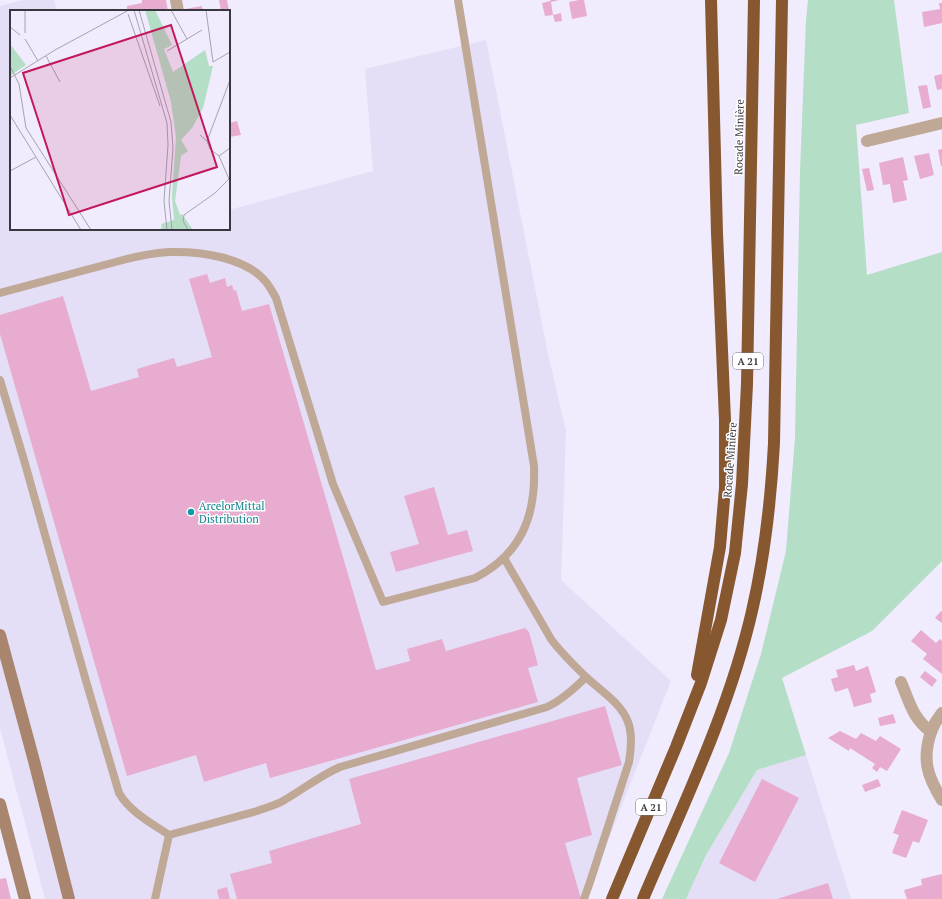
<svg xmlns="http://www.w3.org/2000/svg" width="942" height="899" viewBox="0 0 942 899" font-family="'PT Serif',serif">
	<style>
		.built { fill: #e5def7 }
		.green { fill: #b4dec5 }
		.building { fill: #e7acd0 }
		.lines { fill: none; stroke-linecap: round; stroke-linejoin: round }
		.lane { stroke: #c0a897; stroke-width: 8 }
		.street { stroke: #c0a897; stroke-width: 12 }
		.secondary { stroke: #a8856c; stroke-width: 12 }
		.highway { stroke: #875730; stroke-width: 12 }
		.culture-dot { fill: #0f9aa8; stroke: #fff; stroke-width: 1.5 }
		.labels { text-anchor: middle; stroke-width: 3; stroke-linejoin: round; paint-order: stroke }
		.shield { fill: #fff; stroke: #757479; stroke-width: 1 }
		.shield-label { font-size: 10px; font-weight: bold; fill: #3a383f }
		.street-label { font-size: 11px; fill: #3a383f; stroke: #fff }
		.culture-label { font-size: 11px; fill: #0d838f; stroke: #fff; text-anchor: start }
		.inset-road { fill: none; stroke: #a7a3b1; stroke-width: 1 }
		.view { fill: #c2185b; fill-opacity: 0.15; stroke: #c2185b; stroke-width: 2 }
		.inset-edge { fill: none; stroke: #3a383f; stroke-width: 2 }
	</style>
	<rect width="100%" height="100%" fill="#f0ebfd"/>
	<g class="built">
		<path d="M24 0H54L57 11H11V229H229V210L373 171 365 69 486 40 548 354 566 431 561 580 671 681 585 899H45L0 728V6Z"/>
		<path d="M806 755 851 899H686L706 855 757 770Z"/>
	</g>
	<path class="green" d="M808 0H894L909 113 856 125 867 275 942 252V561L872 631 782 678 806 755 757 770 706 855 686 899H662L729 753 761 654 786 551 795 438 800 171 806 20Z"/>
	<g class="building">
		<path d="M142 0H166L168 11H127V6L142 3Z"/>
		<path d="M219 0H227L229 11H221Z"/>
		<path d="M550 0H559L551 2 553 15 561 13 562 21 555 22 553 15 545 16 542 3 551 1Z"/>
		<path d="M579 0H584L587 16 572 19 569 2Z"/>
		<path d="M939 3H942V23L924 27 922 12 940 9Z"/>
		<path d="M202 6 203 11H186L185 9Z"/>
		<path d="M942 74V89L937 90 934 76Z"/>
		<path d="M927 85 931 107 923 109 918 86Z"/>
		<path d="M237 121 241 135 229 137V123Z"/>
		<path d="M942 149V166H941L938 150Z"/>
		<path d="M929 153 934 175 920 179 914 156Z"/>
		<path d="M903 157 908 180 903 181 907 200 893 203 890 184 883 185 879 163Z"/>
		<path d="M869 168 874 190 867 191 862 169Z"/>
		<path d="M207 274 210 283 225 278 227 287 232 285 234 291 236 290 242 311 269 304 376 670 410 661 407 649 442 639 446 651 525 628 529 632 538 665 528 668 538 702 270 778 266 763 204 782 196 755 127 776 0 334V315L63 296 91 391 139 377 137 369 174 358 177 367 212 357 189 279Z"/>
		<path d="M434 487 448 535 467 530 473 551 396 572 390 552 419 544 404 496Z"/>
		<path d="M941 611 942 612V623L935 618Z"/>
		<path d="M921 630 936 643 940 639 942 641V674L923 659 927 654 911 641Z"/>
		<path d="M854 665 856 671 868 666 876 692 870 694 872 702 854 707 848 688 835 692 831 679 838 677 836 670Z"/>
		<path d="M925 671 937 680 932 687 920 677Z"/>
		<path d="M605 706 622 765 577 778 592 835 565 843 581 899H237L230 874 272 863 269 851 361 824 349 779Z"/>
		<path d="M893 714 896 723 880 726 878 718Z"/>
		<path d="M840 731 856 739 861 733 876 741 880 736 901 749 887 771 880 767 877 772 872 768 875 764 850 748 849 751 828 738Z"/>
		<path d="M762 779 799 798 755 882 719 863Z"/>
		<path d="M878 779 881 786 865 792 862 785Z"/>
		<path d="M902 810 928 820 919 843 913 841 906 858 892 853 899 835 893 833Z"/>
		<path d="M942 874V899H907L904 890 922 885 921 879Z"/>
		<path d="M6 878 11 899H0V879Z"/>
		<path d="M828 883 833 899H777Z"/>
		<path d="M227 887 230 899H219L217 890Z"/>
	</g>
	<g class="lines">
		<g class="lane">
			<path d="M0 293 123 260C138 256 153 253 169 252 199 251 246 257 266 282 270 287 273 293 276 298L333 484 383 602 475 578C521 554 536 517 534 466L458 0"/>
			<path d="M0 380 24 460 86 681 119 793C130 812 151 823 169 835L257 811C265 808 273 806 281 802 301 791 319 776 340 767L547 707C562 700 574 689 586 677"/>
			<path d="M504 558 551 639C561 653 574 665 586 677 601 691 621 703 628 722 633 735 631 750 629 762L590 882 584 899"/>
			<path d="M155 899 169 835"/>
		</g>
		<g class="street">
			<path d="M176 0 178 11"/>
			<path d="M867 141 942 123"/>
			<path d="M901 682C910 703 912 717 931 732 922 759 927 776 942 800"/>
			<path d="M931 732 935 723 942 713"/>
		</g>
		<g class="secondary">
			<path d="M0 635 34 761 69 899"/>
			<path d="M0 804 25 899"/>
		</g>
		<g class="highway">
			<path d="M697 675 720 547 725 488V420L717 233 711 0"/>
			<path d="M612 899 676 747 701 683 721 620 735 553 742 484 747 384 754 0"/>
			<path d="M643 899C683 805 729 711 752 611 765 555 771 499 774 443L782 0"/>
		</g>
	</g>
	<circle class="culture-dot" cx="191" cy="512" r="4"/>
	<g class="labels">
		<g class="shield">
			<rect x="733" y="353" width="30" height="16" rx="3"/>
			<rect x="636" y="799" width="30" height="16" rx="3"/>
		</g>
		<g class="shield-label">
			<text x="748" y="365">A 21</text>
			<text x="651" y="811">A 21</text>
		</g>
		<g class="street-label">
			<text transform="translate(739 137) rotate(-89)" y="4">Rocade Minière</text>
			<text transform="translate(730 460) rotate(-86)" y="4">Rocade Minière</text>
		</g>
		<g class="culture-label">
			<text x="199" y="510">ArcelorMittal<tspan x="199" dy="13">Distribution</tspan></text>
		</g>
	</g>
	<g transform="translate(10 10)">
		<rect width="220" height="220" fill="#f0ebfd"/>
		<path d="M135 0H145L162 35 154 39 163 62 195 40 199 56H203L193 98 182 118 171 130 178 141 171 146 165 191 170 205 172 204 183 220H146L152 218 151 214 164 210 162 187 166 127 161 92ZM0 34 16 55 0 66Z" fill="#b4dec5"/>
		<path class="inset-road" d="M124 0 157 113 158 135 154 191 157 220M129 0 161 112 163 138 159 191 162 220M161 0 177 29M196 0 203 52 220 42M118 4 150 96M0 17 10 25M15 23V0M15 29 28 51M157 41 192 20M36 46 50 72M0 56 9 74 16 118 81 220M0 68 45 40 119 0M0 105 71 220M190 125 197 131 200 139 209 146 219 169M197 131 220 70M209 146 220 138M0 161 26 147M178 220 173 211 174 205 205 183 220 168"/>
		<path class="view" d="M161 15 207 157 59 205 13 63Z"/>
		<rect width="220" height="220" class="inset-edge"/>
	</g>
</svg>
